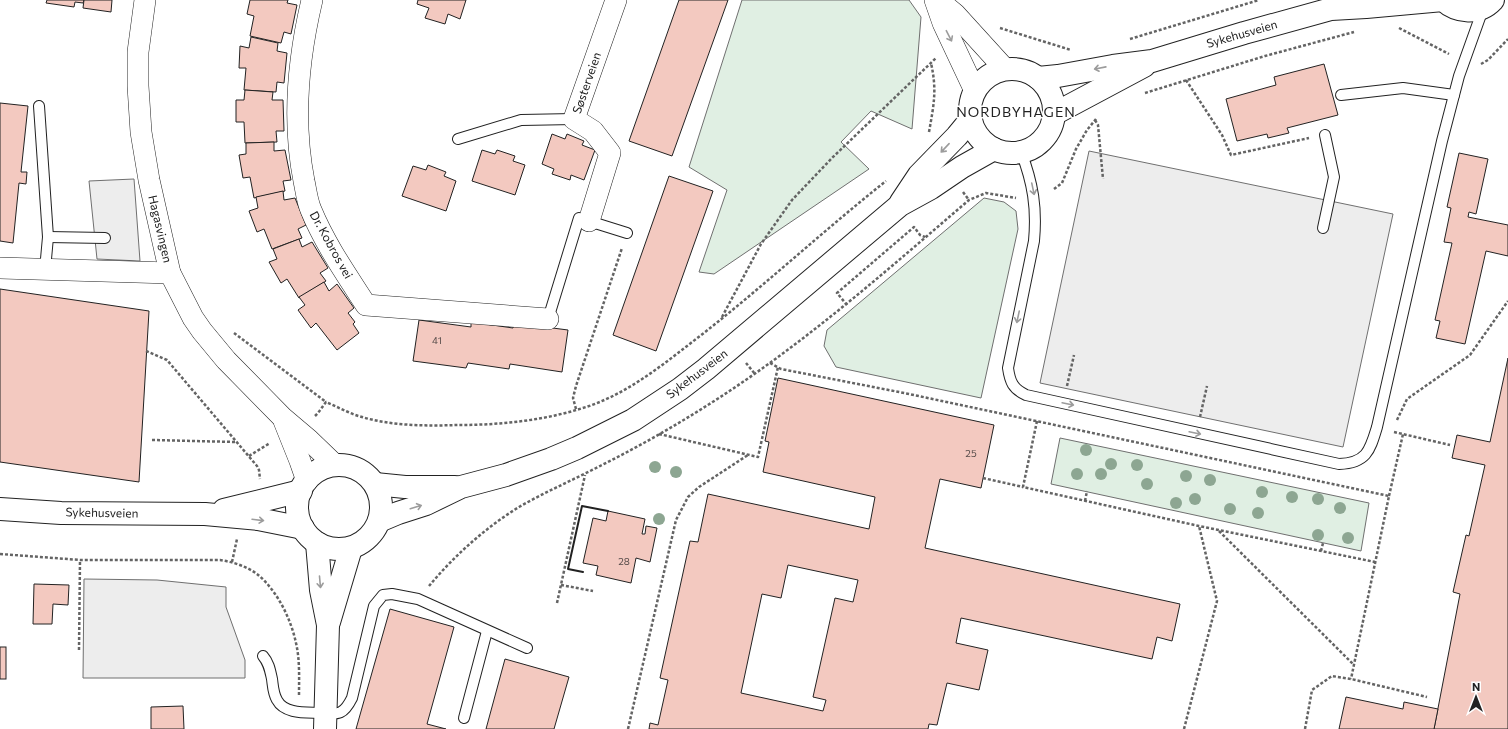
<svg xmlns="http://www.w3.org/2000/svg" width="1508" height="729" viewBox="0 0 1508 729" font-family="Commissioner,sans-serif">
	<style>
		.green { fill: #e0efe3; stroke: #6f6f6f }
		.parking { fill: #ededed; stroke: #6f6f6f }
		.building { fill: #f3c9c0; stroke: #222; fill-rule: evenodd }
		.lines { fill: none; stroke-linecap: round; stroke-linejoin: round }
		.lane-casing { stroke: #222; stroke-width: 12 }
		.street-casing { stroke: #222; stroke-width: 22 }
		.secondary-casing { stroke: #222; stroke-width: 24 }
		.path { stroke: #646464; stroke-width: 2.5; stroke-dasharray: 3 2; stroke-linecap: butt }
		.lane { stroke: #fff; stroke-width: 10 }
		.street { stroke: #fff; stroke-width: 21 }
		.secondary { stroke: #fff; stroke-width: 22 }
		.wall { stroke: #222; stroke-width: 2 }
		.tree { fill: #8da692 }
		.oneway { stroke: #9c9c9c }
		.labels { text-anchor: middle; stroke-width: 3; stroke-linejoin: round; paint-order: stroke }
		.number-label { font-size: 10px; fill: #564c4a }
		.street-label { font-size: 12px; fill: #222; stroke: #fff }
		.quarter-label { font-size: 14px; letter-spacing: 1px; fill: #222; stroke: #fff }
	</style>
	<rect width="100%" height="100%" fill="#fff"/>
	<g class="green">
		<path d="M742 0H909L921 17 912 129 871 111 841 142 869 169 714 274 699 272 727 190 689 167Z"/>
		<path d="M984 198 1004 202 1016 211 1018 229 981 398 836 367 824 346 827 330Z"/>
		<path d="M1060 438 1369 503 1361 551 1051 484Z"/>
	</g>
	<g class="parking">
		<path d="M1089 151 1393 214 1343 447 1040 383Z"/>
		<path d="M134 179 140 261 97 259 89 181Z"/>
		<path d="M84 579 157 580 226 587V607L245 660V678H83Z"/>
	</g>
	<g class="building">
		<path d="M47 0H84L83 3 75 2 74 7 46 3Z"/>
		<path d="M84 0H112L111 12 83 8Z"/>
		<path d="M250 0H288L287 3 297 5 291 34 284 32 281 43 250 36 254 16 247 14Z"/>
		<path d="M418 0H466L460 19 448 14 445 24 425 18 429 8 417 4Z"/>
		<path d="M679 0H728L672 156 629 141Z"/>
		<path d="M251 37 278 43 277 51 287 53 284 83 277 82 276 92 244 90 246 68H239L240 46 249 48Z"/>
		<path d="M1324 64 1338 115 1287 128 1289 133 1268 138 1267 134 1237 141 1226 99 1276 85 1274 77Z"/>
		<path d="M245 90 273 92 272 100H283L284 131H276L277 142 245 143 244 122H236V100H244Z"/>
		<path d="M0 103 28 106 21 172H27L26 184 19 183 13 243 0 241Z"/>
		<path d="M552 134 565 139 567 134 584 141 582 145 595 150 584 180 571 175 570 180 552 174 554 169 542 164Z"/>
		<path d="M274 142V151L285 150 291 180 283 181 285 191 254 198 250 177 243 178 239 155 246 154V143Z"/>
		<path d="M482 150 495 154 497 150 515 156 513 161 525 165 515 195 472 181Z"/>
		<path d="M1459 153 1488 159 1476 214 1469 212 1468 217 1508 225V256L1486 251 1465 344 1436 338 1440 321 1435 320 1452 243 1444 242 1451 208 1447 207Z"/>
		<path d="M428 165 446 172 444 176 456 181 446 211 402 196 413 166 426 170Z"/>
		<path d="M669 176 713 191 656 351 613 335Z"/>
		<path d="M283 191 284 200 295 198 306 225 298 229 302 238 272 249 264 229 257 232 249 211 258 208 256 197Z"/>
		<path d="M299 239 302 247 312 242 328 268 320 273 326 281 299 298 287 279 281 283 269 262 277 259 273 249Z"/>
		<path d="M324 282 329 291 337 284 354 308 348 313 355 322 353 324 359 333 337 350 316 323 311 328 298 310 305 305 299 297Z"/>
		<path d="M0 289 149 311 139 482 0 462Z"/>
		<path d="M419 320 471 327V322L513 328 514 323 568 330 562 372 510 364 509 369 468 363 466 368 413 361Z"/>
		<path d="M1508 358V729H1434L1460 594 1453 592 1466 535 1469 536 1485 465 1452 458 1457 435 1490 442Z"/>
		<path d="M778 378 994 425 981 488 940 479 925 548 1180 604 1172 641 1157 637 1152 659 961 618 956 643 988 650 979 690 947 683 937 725 929 724 928 729H649L650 723 658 725 668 680 660 678 690 541 698 542 708 494 869 529 875 497 763 472 769 442 765 441ZM788 565 858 580 853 602 835 598 813 697 826 700 823 711 741 693 762 594 781 598Z"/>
		<path d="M608 511 645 519 642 534H645L646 526 657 528 650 562 636 558 631 583 596 575 598 566 583 563 593 518 606 521Z"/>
		<path d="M34 584 69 585 68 605 53 604 52 624H33Z"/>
		<path d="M390 609 454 627 427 724 446 729H356Z"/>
		<rect x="0" y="647" width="6" height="32"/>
		<path d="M505 659 569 677 554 729H486Z"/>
		<path d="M1346 697 1403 709 1404 702 1438 709 1434 729H1339Z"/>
		<path d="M183 706 184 729H151V707Z"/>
	</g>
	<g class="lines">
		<defs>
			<g id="lane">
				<path d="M1341 95 1403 88 1454 95"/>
				<path d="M39 106 48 237 45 270"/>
				<path d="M458 139 521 120 574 119"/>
				<path d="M1021 152C1033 183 1037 208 1034 241L1008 368C1010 382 1013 389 1026 395L1339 464C1367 463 1370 450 1377 427L1442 141 1459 76 1483 9"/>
				<path d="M1323 228 1334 177 1325 135"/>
				<path d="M48 237 105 238"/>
				<path d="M548 319 579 218 627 233"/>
				<path d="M263 656C269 663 270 670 272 679 273 686 273 693 277 700 285 715 308 712 322 713 339 715 344 714 352 698L374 606 383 595 392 594 418 599 527 648"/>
				<path d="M464 718 487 631"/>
			</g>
			<g id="street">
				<path d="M145 0 138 52V86L141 132 149 180 170 273 193 318 202 331 226 360 283 418 309 440 335 465"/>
				<path d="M312 0C298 59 292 120 304 181 306 190 307 201 311 210 325 244 346 274 366 305L548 319"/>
				<path d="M935 0 943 23 975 91"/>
				<path d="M938 0 955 14 1005 69"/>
				<path d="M589 221 610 153 593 131 574 119 616 0"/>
				<path d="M0 268 170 273"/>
				<path d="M284 421 300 461 307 481"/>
			</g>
			<g id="secondary">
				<path d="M1443 0C1457 13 1479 15 1493 0"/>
				<circle cx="1012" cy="111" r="42"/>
				<path d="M1038 78 1058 76 1113 66 1152 61 1244 33 1331 9 1366 7 1443 0"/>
				<path d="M1054 114 1144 66"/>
				<path d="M901 202 919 175 957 136 971 119"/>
				<circle cx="339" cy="507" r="42"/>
				<path d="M375 484 405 487H455"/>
				<path d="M0 509 61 513 205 514 258 519 303 528"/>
				<path d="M224 510 301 491"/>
				<path d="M379 521 398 513 426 504 461 487 506 475 551 459 577 448 633 420 680 389 706 369 900 205 931 188 962 167 994 149"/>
				<path d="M317 543 321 590 328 625 325 729"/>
				<path d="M329 622 351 548"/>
			</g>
		</defs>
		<use href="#lane" class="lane-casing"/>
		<use href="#street" class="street-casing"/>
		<use href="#secondary" class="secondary-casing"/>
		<g class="path">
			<path d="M1000 28 1071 50"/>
			<path d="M1399 28 1449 54"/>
			<path d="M1130 39 1259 0"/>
			<path d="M1481 64 1488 60 1508 39"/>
			<path d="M1186 80 1222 135 1231 155 1309 138"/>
			<path d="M1145 93 1265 56 1354 32"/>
			<path d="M1095 120 1098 125 1103 179"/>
			<path d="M929 132C934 104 937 90 931 63"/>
			<path d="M1054 189 1062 183 1076 149 1087 130 1096 119"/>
			<path d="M963 192 969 200"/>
			<path d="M847 305 837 293 914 227 920 235 925 237"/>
			<path d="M722 317 761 244 792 200 832 158 936 58"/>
			<path d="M234 333 326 402"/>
			<path d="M146 351 167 360 257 466 259 470 260 479"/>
			<path d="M746 363 755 374"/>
			<path d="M770 363 781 369 909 394 1389 496 1351 679"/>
			<path d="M1067 386 1074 355"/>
			<path d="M576 409 573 398 576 386 622 248"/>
			<path d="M315 416 318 413 326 402C338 407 350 414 362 417 392 426 427 426 458 425 503 425 549 420 592 405 633 390 666 362 700 336 764 286 823 231 886 181"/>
			<path d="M1200 417 1207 386"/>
			<path d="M1397 420 1407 399 1470 355 1508 301"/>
			<path d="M1037 421 1023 487 1199 526 1375 562"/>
			<path d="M1394 432 1450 445"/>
			<path d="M659 434 758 457 778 367"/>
			<path d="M152 440 236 442"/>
			<path d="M249 456 270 443"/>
			<path d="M983 478 1023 487"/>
			<path d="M1389 496 1403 434"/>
			<path d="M1085 501 1087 491"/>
			<path d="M1219 531 1353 664"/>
			<path d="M1321 551 1323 543"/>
			<path d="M0 554 80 560H220C233 562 246 566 257 574 277 590 291 619 296 643 300 660 299 678 299 696"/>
			<path d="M232 562 237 539"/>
			<path d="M561 585 593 591"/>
			<path d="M429 586C454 556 485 528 519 507 545 492 573 480 600 466 638 447 675 426 711 403 804 344 886 271 969 200L986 193 1016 198"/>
			<path d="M557 603 585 475"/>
			<path d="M79 650 80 560"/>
			<path d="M628 729 676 520 688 497 699 487 748 455"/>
			<path d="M1184 729 1217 601 1199 526"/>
			<path d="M1305 729 1312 690 1332 676 1351 679 1427 697"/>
		</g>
		<use href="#lane" class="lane"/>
		<use href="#street" class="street"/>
		<use href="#secondary" class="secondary"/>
		<path class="wall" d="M583 572 568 569 582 506 608 511"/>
	</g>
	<g class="tree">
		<circle cx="1086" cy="450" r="6"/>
		<circle cx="1111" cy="464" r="6"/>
		<circle cx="1137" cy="465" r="6"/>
		<circle cx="655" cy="467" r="6"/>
		<circle cx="676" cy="472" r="6"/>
		<circle cx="1077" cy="474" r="6"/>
		<circle cx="1101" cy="474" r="6"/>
		<circle cx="1186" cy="476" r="6"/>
		<circle cx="1210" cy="480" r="6"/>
		<circle cx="1147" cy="484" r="6"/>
		<circle cx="1262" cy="492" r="6"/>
		<circle cx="1292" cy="497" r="6"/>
		<circle cx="1195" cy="499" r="6"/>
		<circle cx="1318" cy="499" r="6"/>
		<circle cx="1176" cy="503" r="6"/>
		<circle cx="1340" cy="508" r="6"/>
		<circle cx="1230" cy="509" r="6"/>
		<circle cx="1258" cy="513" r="6"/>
		<circle cx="659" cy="519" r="6"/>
		<circle cx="1318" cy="535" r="6"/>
		<circle cx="1348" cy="538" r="6"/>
	</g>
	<defs><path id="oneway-shaft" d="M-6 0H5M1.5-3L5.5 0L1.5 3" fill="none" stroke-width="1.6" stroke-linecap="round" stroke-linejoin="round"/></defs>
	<g class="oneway">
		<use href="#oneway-shaft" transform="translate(949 36) rotate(63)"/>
		<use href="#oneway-shaft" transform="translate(1100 68) rotate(169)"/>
		<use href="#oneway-shaft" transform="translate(945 148) rotate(133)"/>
		<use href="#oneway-shaft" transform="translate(1033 189) rotate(78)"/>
		<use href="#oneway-shaft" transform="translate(1018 317) rotate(102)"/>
		<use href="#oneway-shaft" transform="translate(1068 404) rotate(12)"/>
		<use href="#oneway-shaft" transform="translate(1195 433) rotate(12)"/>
		<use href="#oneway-shaft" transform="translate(416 507) rotate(-17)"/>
		<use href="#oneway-shaft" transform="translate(258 520) rotate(7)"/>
		<use href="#oneway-shaft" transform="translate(320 582) rotate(85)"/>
	</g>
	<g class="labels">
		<g class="number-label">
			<text x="437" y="344">41</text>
			<text x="971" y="457">25</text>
			<text x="624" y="565">28</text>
		</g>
		<g class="street-label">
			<text transform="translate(1242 34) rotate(-16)" y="4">Sykehusveien</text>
			<text transform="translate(587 83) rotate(-71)" y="4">Søsterveien</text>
			<text transform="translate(160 229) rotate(77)" y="4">Hagasvingen</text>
			<text transform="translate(331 245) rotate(61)" y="4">Dr. Kobros vei</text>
			<text transform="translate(697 374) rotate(-37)" y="4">Sykehusveien</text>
			<text transform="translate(102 513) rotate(1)" y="4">Sykehusveien</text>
		</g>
		<g class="quarter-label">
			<text x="1016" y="117">NORDBYHAGEN</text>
		</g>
	</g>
	<g transform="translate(1476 697)" stroke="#ffffff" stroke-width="3" paint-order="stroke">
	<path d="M0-3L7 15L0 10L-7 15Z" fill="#222222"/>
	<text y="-6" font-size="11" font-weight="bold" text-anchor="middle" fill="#222222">N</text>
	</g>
</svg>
